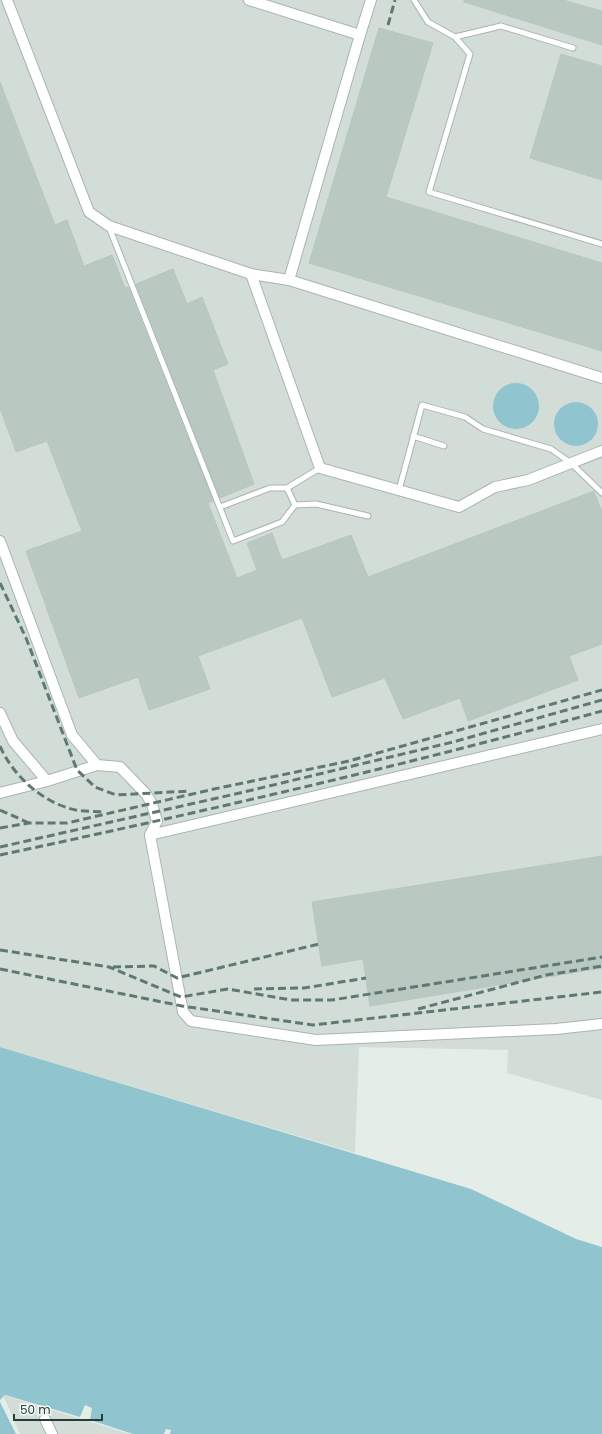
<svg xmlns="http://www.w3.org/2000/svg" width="602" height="1434" viewBox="0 0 602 1434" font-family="Poppins,sans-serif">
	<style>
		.built { fill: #d3ddd8 }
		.water { fill: #90c5cf }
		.building { fill: #bac8c2; stroke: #b7c6c0 }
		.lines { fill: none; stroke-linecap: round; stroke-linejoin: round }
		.service-casing { stroke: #a8b5b0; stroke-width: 7 }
		.minor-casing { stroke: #a8b5b0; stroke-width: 12 }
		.service { stroke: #fff; stroke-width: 5 }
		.minor { stroke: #fff; stroke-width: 10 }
		.rail { stroke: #5f7972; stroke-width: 3; stroke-dasharray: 8 4; stroke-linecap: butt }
	</style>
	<rect width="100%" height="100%" fill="#e5ede9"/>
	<g class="built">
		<path d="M0 0H602V1100L507 1073 508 1050 359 1047 355 1153 0 1047Z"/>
		<path d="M3 1395 130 1434H20Z"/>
	</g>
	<g class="water">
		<circle cx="516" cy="406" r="23"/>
		<circle cx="576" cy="424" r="22"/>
		<path d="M0 1047 471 1189 576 1239 602 1247V1434H170L171 1430 166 1429 164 1434H133L90 1420 92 1408 85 1405 80 1417 5 1395 0 1400Z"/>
		<path d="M0 1402 16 1434H0Z"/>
	</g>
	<g class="building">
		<path d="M464 0H563L602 11V45L464 2Z"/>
		<path d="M379 28 433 43 386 197 602 263V351L309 263Z"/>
		<path d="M561 54 602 66V180L530 158Z"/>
		<path d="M0 82 55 225 67 220 84 266 112 255 125 288 128 287 213 501 208 503 237 578 257 570 247 543 272 533 282 560 351 535 368 577 594 491 602 512V644L569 656 578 680 468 721 460 698 403 719 385 678 332 697 302 618 198 656 210 689 149 710 138 677 79 698 26 551 82 531 47 441 16 452 0 408Z"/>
		<path d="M173 269 187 304 202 297 228 364 213 370 254 484 220 498 136 284Z"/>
		<path d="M602 856V968L370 1006 363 959 322 966 312 902Z"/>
	</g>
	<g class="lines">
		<defs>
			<g id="service">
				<path d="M414 0 428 22 455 37 470 54 429 192 602 244"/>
				<path d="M455 37 501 26 573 48"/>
				<path d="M109 227 233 541 282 522 295 505 316 504 368 516"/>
				<path d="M413 436 444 446"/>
				<path d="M287 488 295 505"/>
				<path d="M399 490 422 405 465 417 483 429 551 449 571 463 602 493"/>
				<path d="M220 507 270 488H287L320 468"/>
			</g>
			<g id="minor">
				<path d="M7 0 89 212 109 226 251 274 289 280 602 378"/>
				<path d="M249 0 360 35 289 280"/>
				<path d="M360 35 371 0"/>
				<path d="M251 274 320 468 459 507 495 487 528 480 602 451"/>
				<path d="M0 541 72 735 97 765 120 767 146 794 152 804 157 821 150 835 183 1012 191 1021 316 1040 556 1029 602 1024"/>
				<path d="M0 713 13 741 47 781"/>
				<path d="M0 793 47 781 97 765"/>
				<path d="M150 835 602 729"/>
				<path d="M45 1419 52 1434"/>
			</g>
		</defs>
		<use href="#service" class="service-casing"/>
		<use href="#minor" class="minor-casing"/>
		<use href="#service" class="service"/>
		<use href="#minor" class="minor"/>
		<g class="rail">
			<path d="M388 25 395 0"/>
			<path d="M0 583 26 638 77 770 95 787 116 795 190 791"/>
			<path d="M0 746C12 774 39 799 68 808 79 812 94 811 105 812"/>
			<path d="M0 810 29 823"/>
			<path d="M0 828 29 823H67L214 789 349 761 602 690"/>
			<path d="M0 847 244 792 453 742 602 700"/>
			<path d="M0 855C202 812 403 766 602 711"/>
			<path d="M0 950 109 967 181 997 228 989 291 1000H332L602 957"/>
			<path d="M113 967 154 966 177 978 319 944"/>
			<path d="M0 969 182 1006 313 1025 602 992"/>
			<path d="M254 989 304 988 366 978"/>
			<path d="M418 1009 546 975 602 966"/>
		</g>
	</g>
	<path d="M14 1414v6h88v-6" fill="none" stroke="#253e37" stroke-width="2"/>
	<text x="20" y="1414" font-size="12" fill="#253e37" stroke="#f5faf7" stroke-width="3" paint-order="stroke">50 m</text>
</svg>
